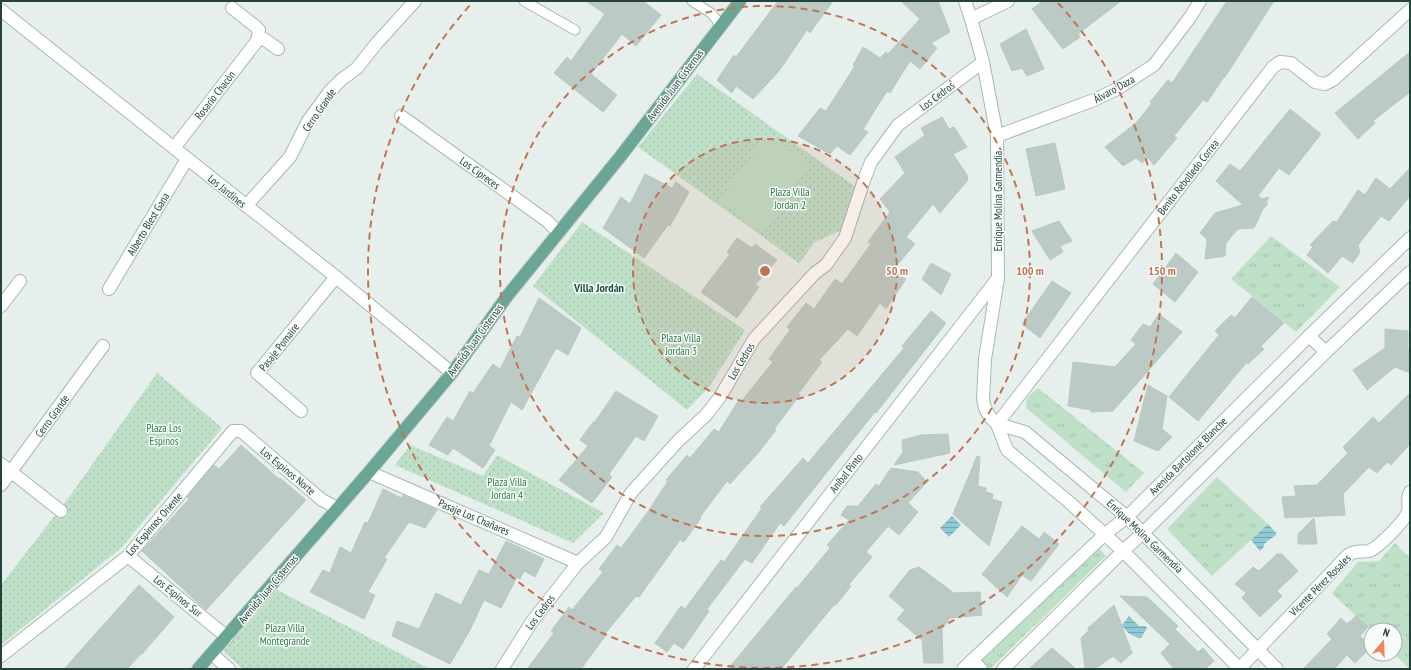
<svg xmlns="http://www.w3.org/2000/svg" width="1411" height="670" viewBox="0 0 1411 670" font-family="'PT Sans Narrow',sans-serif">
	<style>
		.grass { fill: url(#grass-tufts) }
		.park { fill: url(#park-dots) }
		.pitch { fill: #bfe0c8 }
		.water { fill: url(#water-rules) }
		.building { fill: #bbcac4; stroke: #b8c9c2 }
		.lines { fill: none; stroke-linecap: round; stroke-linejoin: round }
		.service-casing { stroke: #a8b8b2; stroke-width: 11 }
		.minor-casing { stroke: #a8b8b2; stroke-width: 14 }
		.tertiary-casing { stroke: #a8b8b2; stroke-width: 14 }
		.secondary-casing { stroke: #a4bbb3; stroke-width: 14 }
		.primary-casing { stroke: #c2cac8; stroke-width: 14 }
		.service { stroke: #fff; stroke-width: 9 }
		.minor { stroke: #fff; stroke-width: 12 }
		.tertiary { stroke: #fff; stroke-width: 12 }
		.secondary { stroke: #fff; stroke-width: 12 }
		.primary { stroke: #6aa596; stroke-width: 12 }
		.ring { fill: none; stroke: #c07456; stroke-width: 2; stroke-dasharray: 7 5 }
		.labels { text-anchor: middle; stroke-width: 3; stroke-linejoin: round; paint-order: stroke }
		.street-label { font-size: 11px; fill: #24423a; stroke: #f7fbf9 }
		.park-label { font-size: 11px; fill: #2d7a4b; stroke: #f7fbf9 }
		.neighbourhood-label { font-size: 12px; font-weight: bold; fill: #1f5548; stroke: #f7fbf9 }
		.centre { fill: #c07456; stroke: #f7fbf9; stroke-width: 2 }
		.ring-label { font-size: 12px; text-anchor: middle; font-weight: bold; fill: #c07456; stroke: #f7fbf9; stroke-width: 3; stroke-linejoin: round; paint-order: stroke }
	</style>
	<defs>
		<pattern id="grass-tufts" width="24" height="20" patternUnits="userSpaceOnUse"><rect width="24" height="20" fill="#bfe0c8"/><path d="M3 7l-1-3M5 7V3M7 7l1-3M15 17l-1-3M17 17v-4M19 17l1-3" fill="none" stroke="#a4c1ad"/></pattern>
		<pattern id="park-dots" width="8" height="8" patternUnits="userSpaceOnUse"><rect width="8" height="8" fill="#bfe0c8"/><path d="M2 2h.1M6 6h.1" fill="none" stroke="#a4c1ad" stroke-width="1.8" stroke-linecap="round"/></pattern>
		<pattern id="water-rules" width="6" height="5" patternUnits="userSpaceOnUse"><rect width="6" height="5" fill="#8ec9d4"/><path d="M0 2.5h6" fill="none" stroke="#74a5ad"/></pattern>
	</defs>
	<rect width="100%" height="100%" fill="#e6efeb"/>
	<g class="grass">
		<path d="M1271 236 1340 287 1296 332 1231 279Z"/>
		<path d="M1038 388 1144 473 1126 492 1026 408 1027 398Z"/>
		<path d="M1217 477 1268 524 1212 576 1167 529Z"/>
		<path d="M1395 543 1410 558V669L1394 654 1395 630H1371V631L1332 593 1358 562 1379 561Z"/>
		<path d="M1099 548 1106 556 990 669H973Z"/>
	</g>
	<g class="park">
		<path d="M697 74 859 189 846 228 815 242 799 263 638 147Z"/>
		<path d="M582 222 745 330 710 386 687 410 533 286Z"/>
		<path d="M157 373 222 428 121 548 1 645V585L70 496Z"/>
		<path d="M410 445 483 476 497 455 604 513 573 543 395 465Z"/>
		<path d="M277 590 430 669H243L224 652 225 648Z"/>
	</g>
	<path class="pitch" d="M768 135 809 162 762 233 719 201Z"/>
	<g class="water">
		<path d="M952 516 961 525 949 537 940 528Z"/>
		<path d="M1268 524 1277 534 1264 544V547L1260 551 1251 540Z"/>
		<path d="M1129 616 1139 626H1146L1147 628 1141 638C1132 637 1126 632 1122 625Z"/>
	</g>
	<g class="building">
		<path d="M586 1H643L661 15 636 46 622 34 591 74 617 95 603 112 554 73 567 57 571 61 605 14Z"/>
		<path d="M778 1H833L810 33 807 30 779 71 753 99 736 86 732 93 717 80 734 55 736 57Z"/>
		<path d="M901 1H938L950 32 931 43 937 48 920 69 910 61 890 93 887 91 863 129 868 132 850 155 837 146 830 154 798 136 820 108 826 111 855 66 853 65 863 47 880 58 886 52 888 54 920 19Z"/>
		<path d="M1043 1H1121L1078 34 1080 37 1063 49 1032 9Z"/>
		<path d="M1227 1H1274L1225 77H1224L1207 102 1203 100 1174 136 1177 138 1154 165 1148 158 1142 163 1136 158 1123 166 1105 147 1136 123 1152 103 1150 102 1168 80 1172 83Z"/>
		<path d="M1026 29 1044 69 1027 76 1022 68 1012 71 1000 44Z"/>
		<path d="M1410 52V92L1373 121 1375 123 1358 139 1335 113Z"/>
		<path d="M1290 109 1321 134 1289 175 1279 168 1258 196 1262 199 1269 197 1266 203 1268 204 1263 209 1254 228 1238 229 1226 243 1225 256 1205 259 1207 239 1200 233 1215 213 1243 205 1216 181 1230 164 1240 171Z"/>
		<path d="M942 117 949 129 954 127 967 147 953 154 967 175 968 180 940 213 933 204 906 237 915 244 893 270 906 279 886 309 880 303 857 336 848 329 819 360 822 362 798 394 800 395 774 429 776 430 759 452 730 484 727 481 700 517 701 518 684 542 680 540 639 597 636 596 605 634 606 635 581 669H527L554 633 551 631 569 607 572 610 603 572 599 569 617 545 621 548 647 513 668 481 666 480 687 455 690 458 714 429 719 432 738 401 740 403 773 362 769 359 790 330 787 327 806 303 814 309 835 279 842 284 871 244 868 242 890 212 880 199 905 173 895 157 925 135 921 128Z"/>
		<path d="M1055 143 1065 189 1036 196 1026 149Z"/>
		<path d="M1410 168V196L1389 221 1381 216 1358 245 1360 252 1353 263 1342 256 1328 273 1307 255 1313 247 1310 245 1333 221 1337 222 1358 190 1365 195 1376 178 1390 189Z"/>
		<path d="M645 174 672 188 676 182 689 192 670 226 668 225 644 258 603 228 621 197 630 204Z"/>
		<path d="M1059 221 1072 241 1060 246 1063 252 1050 260 1032 231Z"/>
		<path d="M737 238 752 248 755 244 777 260 755 285 759 287 737 318 701 292 730 254 727 252Z"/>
		<path d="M1176 253 1198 272 1175 302 1153 284Z"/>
		<path d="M931 263 951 274 941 295 922 279Z"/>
		<path d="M1052 281 1071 293 1040 338 1022 324Z"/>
		<path d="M1252 297 1284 323 1261 346 1264 349 1248 364 1247 362 1198 421 1169 397 1219 335 1215 331 1231 315 1235 318Z"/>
		<path d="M539 298 581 328 568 355 556 348 522 410 511 402 489 446 495 450 483 468 453 448 448 455 429 445 447 417 453 421 470 391 473 393 493 364 500 369 517 336 520 337Z"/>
		<path d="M931 311 946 323 876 413 875 412 784 526 780 523 752 563 745 559 707 609 709 611 683 649 674 643 667 652 655 643 681 606 685 609 721 560 724 562 762 508 760 507 803 458 808 463 904 348 902 346Z"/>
		<path d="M1159 314 1182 332 1113 411 1091 412V410L1068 406 1073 362 1115 367 1136 344 1131 340 1143 324 1150 327Z"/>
		<path d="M1385 329 1408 331V349L1410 350V373L1395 367 1367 390 1353 370 1385 348Z"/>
		<path d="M1148 385 1167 396 1162 429 1172 437 1158 451 1134 441Z"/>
		<path d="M616 391 658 416 644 441 636 436 609 474 612 477 592 503 559 480 588 446 580 440 593 422 594 423Z"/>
		<path d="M1410 393V444L1391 465 1387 462 1377 473 1369 467 1343 494 1345 515 1285 518 1282 497 1296 496 1294 486 1317 485 1348 453 1343 447 1373 417 1379 423Z"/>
		<path d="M948 434 950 453 894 465 903 452 902 440 921 435Z"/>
		<path d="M241 445 279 479 280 478 306 500 206 610 142 551 189 499 187 497 214 465 219 469Z"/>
		<path d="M977 456 980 457 978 486 986 488V492L993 494 992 499 1002 502 989 546 953 514Z"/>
		<path d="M891 468 918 472 927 482 908 503 918 512 899 535 888 526 866 552 872 557 849 584 851 586 835 606 834 605 781 669H728L796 587 797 588 830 548 827 545 849 520 841 515 847 506H858L876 484 879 486Z"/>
		<path d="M383 489 401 498 403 495 437 510 425 528 409 522 384 558 387 559 368 592 375 595 364 619 310 592 323 570 330 573 340 547 351 553 365 522 368 523Z"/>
		<path d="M1314 518 1317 544H1298V534Z"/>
		<path d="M1022 526 1039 539 1044 532 1059 544 1031 581 1022 575 1007 597 982 574Z"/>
		<path d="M506 541 544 559 535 577 524 571 520 579 517 577 501 608 484 600 470 630 450 664 392 636 397 621 419 629 436 593 461 605 479 570 489 574Z"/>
		<path d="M1277 554H1282L1298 571 1277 591 1282 596 1260 617 1242 598 1246 593 1235 584 1253 567 1259 571Z"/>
		<path d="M919 567 954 593 980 592 982 615 950 618 942 629 943 663H924L922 640 897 619 905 610 889 596 910 570Z"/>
		<path d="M139 585 174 617 142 654H141L127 669H64Z"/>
		<path d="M1120 596 1147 597 1178 626 1175 629 1198 652 1203 648 1214 661 1205 669H1174L1161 653 1170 644Z"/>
		<path d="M1114 605 1132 653 1121 663 1113 656 1098 667 1085 668 1081 638 1089 630 1088 628Z"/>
		<path d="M1356 616 1368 627 1360 636 1371 647 1355 663 1347 655 1334 669H1303L1332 639 1327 634 1341 618 1347 624Z"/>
		<path d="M1052 648 1076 669H1029Z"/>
	</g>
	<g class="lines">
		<defs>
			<g id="service">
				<path d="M524 1 575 30"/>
				<path d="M692 1 711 13 721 25"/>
			</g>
			<g id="minor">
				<path d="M971 19 1008 1"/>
				<path d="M257 41 260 38 264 39 278 49"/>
				<path d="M401 116 547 221 559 233"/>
				<path d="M997 136 1094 100 1117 89 1154 65 1191 16 1200 1"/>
				<path d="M174 148 257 41 259 30 255 26 232 8"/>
				<path d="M246 206 290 157 308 121 330 91 341 80 357 68 376 44 415 1"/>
				<path d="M109 289 187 159"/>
				<path d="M1 306 20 281"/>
				<path d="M301 411 257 373 336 277"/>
				<path d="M997 424 1273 67 1280 62 1291 63 1315 82 1325 84 1333 80 1410 10"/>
				<path d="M1 464 61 511"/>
				<path d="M369 472 578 563"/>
				<path d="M1 485 103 346"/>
				<path d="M128 556 227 637"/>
				<path d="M212 654 229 669"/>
				<path d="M1 656 128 556 233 431H241L322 500 337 508"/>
				<path d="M972 660 981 669"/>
				<path d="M1240 668 1348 555C1359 549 1360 553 1369 551 1378 548 1406 520 1408 511 1410 504 1406 499 1410 492"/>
				<path d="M502 669 533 620 578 563 606 537 631 493 678 441 706 415 720 397 754 339 815 273 826 265 845 238 863 183 871 162 898 125 983 62"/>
				<path d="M694 669 998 278"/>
				<path d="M963 669 1105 534"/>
				<path d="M1003 669 1123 551"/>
			</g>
			<g id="tertiary">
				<path d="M1 10 336 277 452 373"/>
				<path d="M1309 336 1326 352"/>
				<path d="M1105 534 1127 517 1309 336 1410 238"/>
				<path d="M1123 551 1144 532 1326 352 1410 272"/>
			</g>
			<g id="secondary">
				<path d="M965 1 971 19 983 62 997 136 998 278 985 359 983 399 985 408 990 417 997 424 1007 450 1069 502 1123 551 1240 669"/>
				<path d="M997 424 1025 432 1127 517 1277 669"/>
			</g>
			<path id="primary" d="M198 669 369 472 452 373 508 295 620 157 740 1"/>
		</defs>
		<use href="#service" class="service-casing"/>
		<use href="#minor" class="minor-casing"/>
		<use href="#tertiary" class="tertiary-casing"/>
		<use href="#secondary" class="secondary-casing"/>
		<use href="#primary" class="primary-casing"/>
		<use href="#service" class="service"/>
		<use href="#minor" class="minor"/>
		<use href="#tertiary" class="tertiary"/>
		<use href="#secondary" class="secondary"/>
		<use href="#primary" class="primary"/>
	</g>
	<circle cx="765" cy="271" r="132" fill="#c07456" fill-opacity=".12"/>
	<g class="ring">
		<circle cx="765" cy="271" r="132"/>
		<circle cx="765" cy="271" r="265"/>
		<path d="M1058 3A397 397 0 1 1 472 3"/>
	</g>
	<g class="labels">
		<g class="street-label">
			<text transform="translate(675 85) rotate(-53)" y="4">Avenida Juan Cisternas</text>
			<text transform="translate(1114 89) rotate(-29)" y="4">Álvaro Daza</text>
			<text transform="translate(215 95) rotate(-52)" y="4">Rosario Chacón</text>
			<text transform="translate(937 96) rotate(-37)" y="4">Los Cedros</text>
			<text transform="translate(319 110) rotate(-55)" y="4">Cerro Grande</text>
			<text transform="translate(480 173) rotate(36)" y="4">Los Cipreces</text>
			<text transform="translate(1188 177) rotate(-52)" y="4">Benito Rebolledo Correa</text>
			<text transform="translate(227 191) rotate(39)" y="4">Los Jardines</text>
			<text transform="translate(998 201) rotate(-90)" y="4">Enrique Molina Garmendia</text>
			<text transform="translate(148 224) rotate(-59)" y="4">Alberto Blest Gana</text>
			<text transform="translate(475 340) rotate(-54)" y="4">Avenida Juan Cisternas</text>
			<text transform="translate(279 347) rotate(-52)" y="4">Pasaje Pomaire</text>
			<text transform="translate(741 361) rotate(-59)" y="4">Los Cedros</text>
			<text transform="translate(52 416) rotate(-54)" y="4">Cerro Grande</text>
			<text transform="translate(1188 456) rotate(-45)" y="4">Avenida Bartolomé Blanche</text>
			<text transform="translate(288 471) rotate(40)" y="4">Los Espinos Norte</text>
			<text transform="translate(846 473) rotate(-52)" y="4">Aníbal Pinto</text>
			<text transform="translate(474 517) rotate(23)" y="4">Pasaje Los Chañares</text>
			<text transform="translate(154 524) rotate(-49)" y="4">Los Espinnos Oriente</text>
			<text transform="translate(1145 536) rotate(44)" y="4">Enrique Molina Garmendia</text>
			<text transform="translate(1320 585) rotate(-45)" y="4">Vicente Pérez Rosales</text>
			<text transform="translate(268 589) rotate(-50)" y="4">Avenida Juan Cisternas</text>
			<text transform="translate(178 596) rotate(39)" y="4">Los Espinos Sur</text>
			<text transform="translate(540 612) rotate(-53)" y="4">Los Cedros</text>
		</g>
		<g class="park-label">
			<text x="790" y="196">Plaza Villa<tspan x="790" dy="13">Jordan 2</tspan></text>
			<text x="681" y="342">Plaza Villa<tspan x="681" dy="13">Jordan 3</tspan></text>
			<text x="164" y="432">Plaza Los<tspan x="164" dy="13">Espinos</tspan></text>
			<text x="507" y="486">Plaza Villa<tspan x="507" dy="13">Jordan 4</tspan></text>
			<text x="285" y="632">Plaza Villa<tspan x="285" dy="13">Montegrande</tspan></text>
		</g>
		<g class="neighbourhood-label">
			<text x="599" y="292">Villa Jordán</text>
		</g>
	</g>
	<circle cx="765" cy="271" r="6" class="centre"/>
	<g class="ring-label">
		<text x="897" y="275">50 m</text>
		<text x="1030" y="275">100 m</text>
		<text x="1162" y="275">150 m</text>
	</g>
	<rect width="1411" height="670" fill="none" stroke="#24423a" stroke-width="4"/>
	<g transform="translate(1383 642) rotate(19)"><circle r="19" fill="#f7fbf9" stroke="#a3b1ad"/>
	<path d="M0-3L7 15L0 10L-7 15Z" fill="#f4845f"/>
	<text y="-6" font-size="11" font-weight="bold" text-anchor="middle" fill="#24423a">N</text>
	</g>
</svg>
